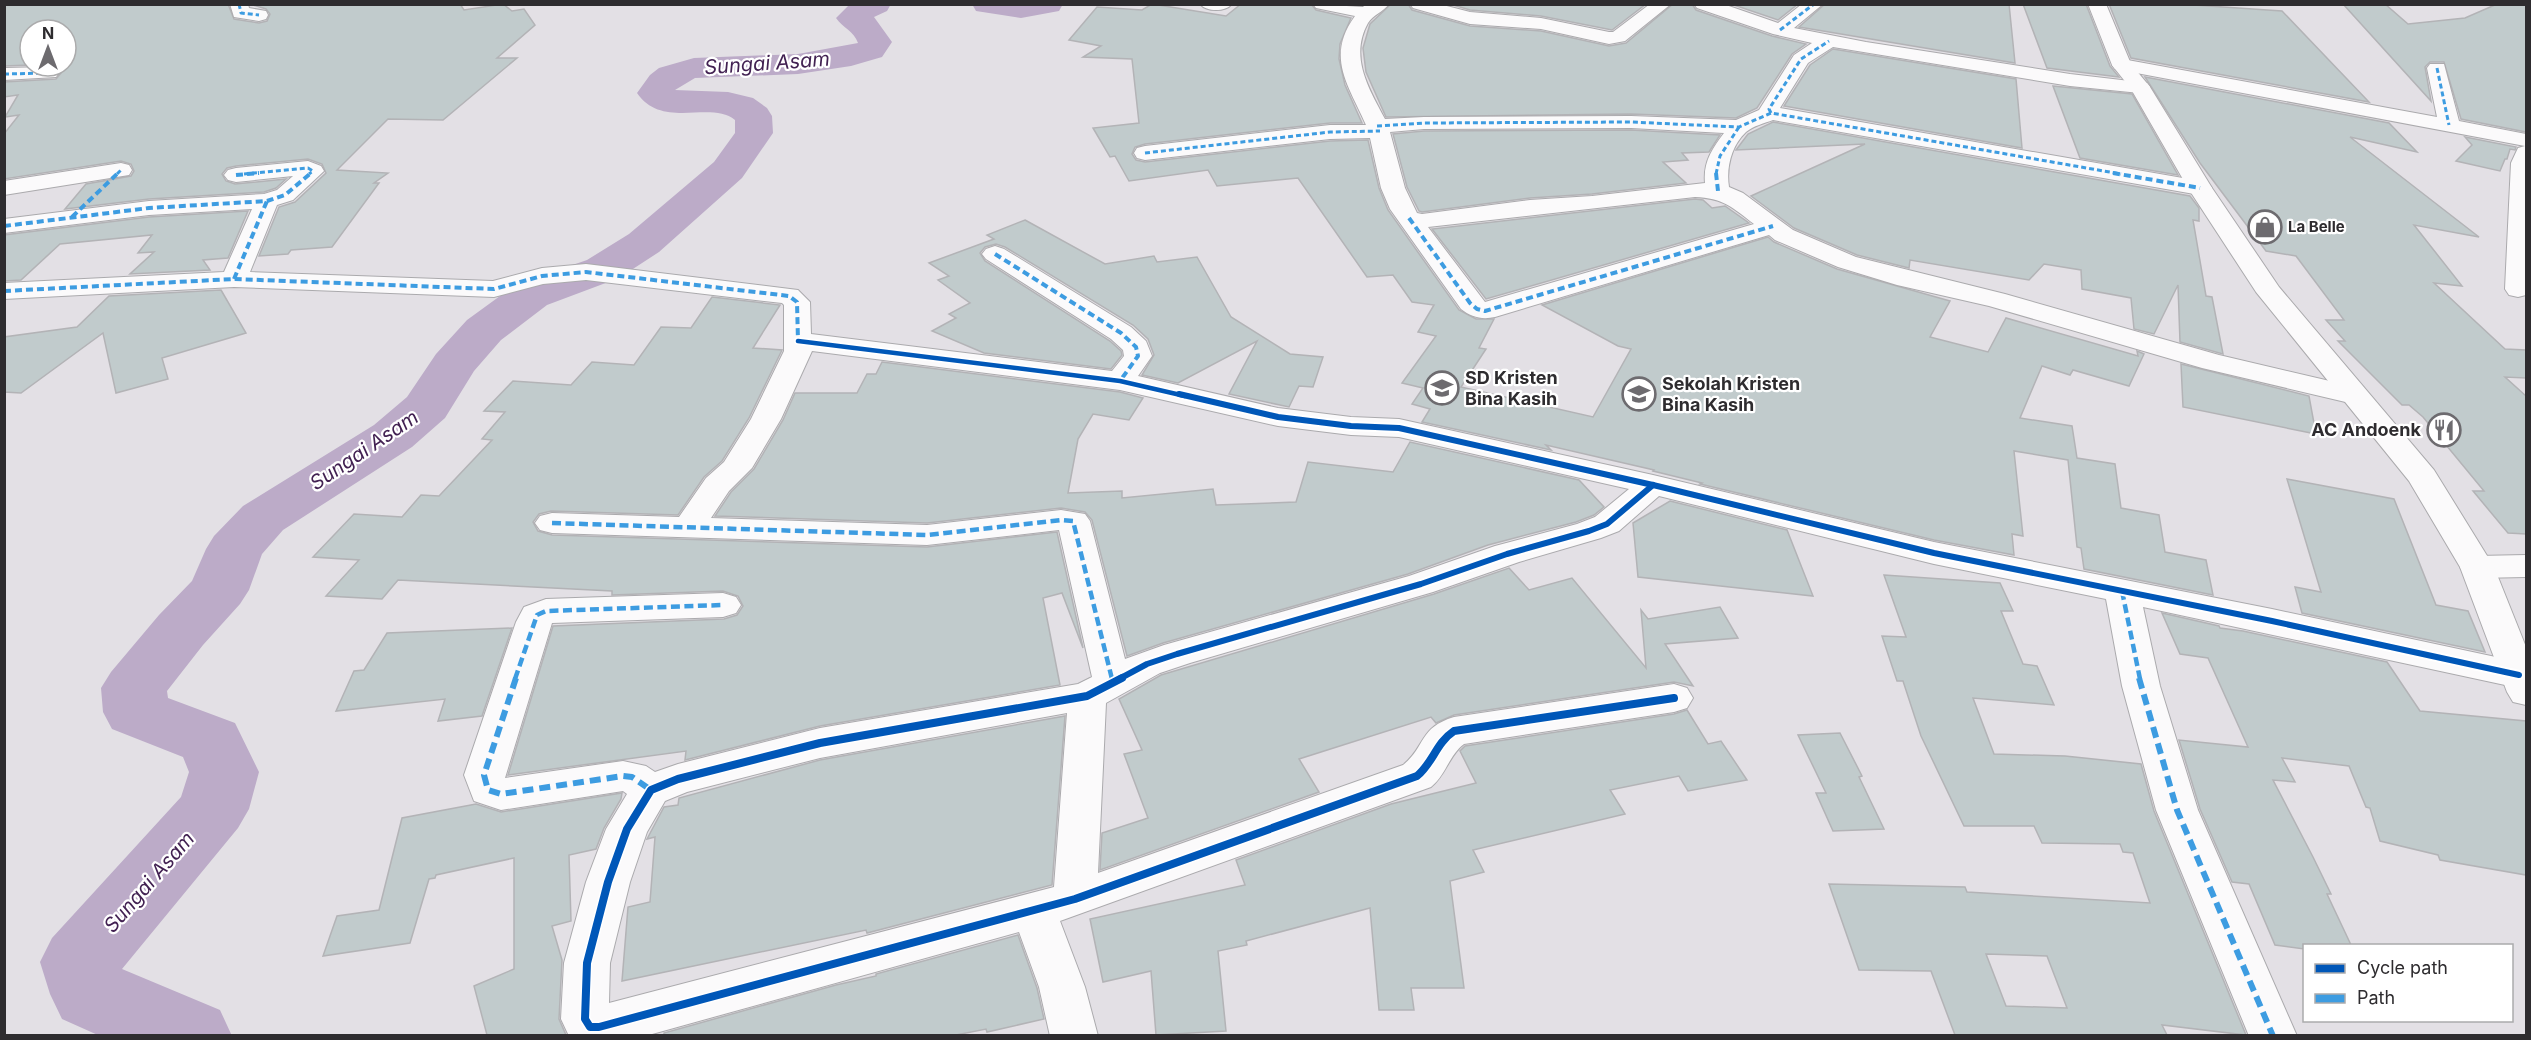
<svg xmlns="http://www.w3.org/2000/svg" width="2531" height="1040" viewBox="0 0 2531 1040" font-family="Inter,sans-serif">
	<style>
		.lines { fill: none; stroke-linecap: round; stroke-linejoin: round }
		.river { fill: #bcabc8; fill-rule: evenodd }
		.building { fill: #c1cbcc; stroke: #b3b3b6; stroke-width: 1.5; fill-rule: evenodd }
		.street-casing { stroke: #abaaad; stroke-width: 2 }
		.secondary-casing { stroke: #abaaad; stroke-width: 2 }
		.street { fill: #fbfafb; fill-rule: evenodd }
		.secondary { fill: #fbfafb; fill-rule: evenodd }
		.quiet-far3 { stroke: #3d9ce1; stroke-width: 3; stroke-dasharray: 5 3; stroke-linecap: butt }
		.quiet-far2 { stroke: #3d9ce1; stroke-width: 4; stroke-dasharray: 7 4; stroke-linecap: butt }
		.quiet-far1 { stroke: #3d9ce1; stroke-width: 4.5; stroke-dasharray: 9 4.5; stroke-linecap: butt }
		.quiet { stroke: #3d9ce1; stroke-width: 6; stroke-dasharray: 11 6; stroke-linecap: butt }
		.cycleway-far2-casing { stroke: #fff; stroke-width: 8 }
		.cycleway-far1-casing { stroke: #fff; stroke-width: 10 }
		.cycleway-casing { stroke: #fff; stroke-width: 11 }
		.cycleway-far2 { stroke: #0057b8; stroke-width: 4.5 }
		.cycleway-far1 { stroke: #0057b8; stroke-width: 6 }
		.cycleway { stroke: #0057b8; stroke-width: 8 }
		.labels { text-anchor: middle; stroke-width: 4.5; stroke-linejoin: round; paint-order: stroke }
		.far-poi-label { font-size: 15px; font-weight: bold; fill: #2e2c2f; stroke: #fff; text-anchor: start }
		.poi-label { font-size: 18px; font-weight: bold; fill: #2e2c2f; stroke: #fff; text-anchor: start }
		.water-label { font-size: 20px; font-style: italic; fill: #422152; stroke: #fff }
	</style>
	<rect width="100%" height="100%" fill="#e3e0e5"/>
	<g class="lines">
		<g class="river">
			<path d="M850 4H891L887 11 874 17 892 42 882 57 851 66 798 74 695 78 675 90 728 92 753 98 767 108 772 116 773 133 742 178 659 252 619 278 547 305 501 340 474 371 445 418 412 447 283 530 262 554 249 590 240 604 203 645 167 691 168 698 235 723 259 772 249 809 238 828 122 969 220 1010 232 1036H100L62 1019 50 994 40 962 52 938 181 797 189 772 183 757 112 729 103 712 101 688 111 672 159 615 192 581 206 549 214 536 243 506 374 425 407 397 436 354 467 320 515 285 587 260 629 234 714 162 735 133V120C711 100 662 130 637 93L650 75 659 68 694 58 798 54 858 43C854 31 843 28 836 18Z"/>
			<path d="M972 4H1063L1059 11 1021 18 976 11Z"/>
		</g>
	</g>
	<g class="building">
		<path d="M4 4H228L234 19 259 23 267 21 270 14 266 9 250 4H460L464 10 503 4 512 11 524 9 535 25 497 58H517L443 120 388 119 337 170 388 173 374 183H379L332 247 291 250 288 254 259 256 279 207 295 202 326 173 322 164 308 159 236 166 227 168 222 174 226 181 235 184 286 179 276 188 264 192 149 199 65 209 86 184 131 176 134 171 131 164 121 161 4 179V134L19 115 5 117 18 95 4 97V82L56 79 61 73 54 66H66V30H30V65L4 66Z"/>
		<path d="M1152 4 1226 16 1241 4H1311L1316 10 1351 18 1340 44 1339 59 1345 85 1362 123H1330L1145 144 1135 147 1132 154 1136 160 1145 162 1330 141 1368 140 1379 188 1388 210 1459 310 1476 319H1494L1479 348 1486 349 1461 387 1593 417 1631 349 1618 346 1542 305 1768 237 1774 242 1837 269 1950 301 1930 337 1988 352 2006 318 2138 356 2137 351 2144 354 2129 386 2073 370 2070 375 2042 366 2020 418 2072 426 2077 458 2115 464 2121 508 2159 515 2165 552 2206 560 2213 595 2084 569 2081 548 2077 547 2068 460 2014 451 2023 536 2012 534 2014 555 1934 540 1700 484 1702 483 1653 471 1654 470 1546 445 1551 450 1422 422 1430 409 1412 404 1423 388 1402 383 1436 336 1418 332 1434 305 1412 302 1393 275 1367 277 1298 178 1217 186 1208 170 1129 181 1115 156 1110 157 1093 128 1139 123 1132 59 1083 57 1101 46 1069 40 1097 7 1142 10Z"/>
		<path d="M1391 4H1408L1412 10 1470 26 1541 31 1609 46 1626 43 1673 4H1692L1696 10 1772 36 1806 44 1792 54 1757 108 1736 118 1631 114 1386 117 1366 72 1363 48 1370 24Z"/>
		<path d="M1450 4H1646L1612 30 1541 16 1470 10Z"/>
		<path d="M1731 4H1798L1778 20Z"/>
		<path d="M1825 4H2009L2015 63 1799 27Z"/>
		<path d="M2023 4H2086L2110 66 2119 77 2047 68Z"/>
		<path d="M2109 4H2179L2282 11 2369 102 2131 58Z"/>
		<path d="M2343 4H2385L2408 24 2465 18 2497 4H2526V132L2461 119 2444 62H2430L2425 67 2431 101Z"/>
		<path d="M1833 49 2016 79 2022 148 1784 106 1810 65Z"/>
		<path d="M2145 77 2389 123 2417 152 2350 137 2479 237 2414 225 2462 286 2434 283 2505 349 2526 350V378L2505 377 2526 396V534L2508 533 2473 491H2484L2423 417 2409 405H2402L2338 341H2345L2326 320H2344L2296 256 2266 251 2200 163Z"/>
		<path d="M2053 86 2132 94 2178 175 2080 158Z"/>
		<path d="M1773 122 2190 196 2199 208V221L2193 220 2206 296 2212 297 2223 354 2180 342 2178 285 2154 334 2134 329 2131 298 2082 289 2081 270 2044 264 2029 280 1910 260 1909 268 1857 255 1794 228 1751 196 1865 144 1736 150 1748 134Z"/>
		<path d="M1631 130 1720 135 1709 152 1682 153 1688 160 1663 162 1686 183 1592 194 1530 198 1422 212 1419 211 1407 187 1393 134 1424 131Z"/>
		<path d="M2465 137 2516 147 2515 150 2510 149 2507 159H2505L2500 171 2456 161 2472 145Z"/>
		<path d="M1695 199 1703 200 1712 208 1725 206 1749 223 1486 299 1432 229Z"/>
		<path d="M248 211 228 258 203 260 210 270 130 274 154 252 138 253 152 235 60 244 21 280 4 281V235L149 217Z"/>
		<path d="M1025 220 1105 264 1154 256 1157 262 1197 257 1231 317 1290 354 1323 357 1313 387 1299 386 1289 407 1229 394 1257 341 1178 383 1142 375 1154 355 1148 339 1133 325 1005 247 996 244 985 247 980 253 985 261 1110 341 1121 351 1122 355 1111 369 984 353 932 331 956 318 949 314 970 303 938 280 949 276 929 263 994 239 987 235Z"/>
		<path d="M221 290 246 333 162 358 168 379 116 393 103 333 21 393 4 392V337L77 327 109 296Z"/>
		<path d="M712 297 780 305 753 348 782 350 749 418 722 461 704 477 678 515 551 511 539 514 533 522 538 531 552 535 927 547 1057 532 1083 648 1062 593 1043 598 1060 685 820 726 685 760 686 751 508 775 553 626 724 619 737 615 743 606 738 596 723 591 612 595V591L398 580 382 599 326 596 359 560 313 557 354 514 402 517 421 495 439 496 492 440 482 439 505 412 484 411 513 381 571 385 592 362 634 365 661 327 691 328Z"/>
		<path d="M882 362 1120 392 1143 398 1129 420 1093 414 1078 439 1068 493 1122 491V498L1213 489 1216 505 1296 502 1308 462 1393 472 1410 442 1579 480 1604 507 1594 515 1576 522 1488 545 1408 574 1163 643 1127 656 1092 520 1085 512 1061 508 927 523 715 516 731 492 754 469 783 420 795 393H857L867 374H876Z"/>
		<path d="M2181 364 2309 396 2316 434 2183 407Z"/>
		<path d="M2287 479 2394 499 2436 605 2468 611 2485 652 2302 613 2295 587 2321 592Z"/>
		<path d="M1670 501 1787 530 1813 596 1638 577 1633 523Z"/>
		<path d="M1509 568 1529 590 1572 578 1646 668 1641 610 1648 619 1720 607 1738 638 1665 644 1693 686 1674 682 1454 715 1436 723 1431 717 1299 759 1319 792 1100 870 1102 833 1148 818 1124 754 1142 750 1119 699 1161 675 1434 594Z"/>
		<path d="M1884 575 2000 583 2013 611H2001L2023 664 2037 666 2054 705 1973 698 1994 754 2065 756 2141 764 2154 811 2246 1035 2162 1025 2167 1035H1955L1931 971 1859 970 1829 884 1965 887 1967 892 2150 903 2133 853 2123 852 2120 844 2042 843 2034 826H1964L1921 736 1903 681H1897L1882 636 1906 637ZM1986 954 2047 956 2067 1008 2006 1006Z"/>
		<path d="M2162 613 2219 626 2220 628 2243 631 2387 662 2420 711 2526 721V875L2440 860 2438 855 2380 841 2370 808 2366 807 2349 766 2282 758 2295 782 2273 780 2313 857 2331 894H2327L2351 945H2304V949L2275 945 2249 884 2232 882 2200 809 2179 740 2248 747 2208 658 2180 654Z"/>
		<path d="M512 628 482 716 438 721 445 699 336 711 354 671 364 670 387 633Z"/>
		<path d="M1687 710 1708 744 1721 741 1747 780 1688 791 1679 776 1610 790 1625 814 1473 850 1484 872 1450 881 1464 988H1411L1414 1010H1379L1370 908 1246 941 1247 945 1218 951 1226 1031 1156 1035 1151 971 1103 982 1090 919 1245 885 1236 860 1391 804 1476 783 1460 751 1465 746 1674 714Z"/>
		<path d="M1065 716 1052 885 867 933 866 930 622 981 628 907 650 902 655 837 647 839 664 807 678 805 679 798 820 760Z"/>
		<path d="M1840 733 1862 776 1859 777 1884 829 1833 831 1816 793H1826L1798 735Z"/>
		<path d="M622 793 621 799 604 828 596 849 569 855 571 921 552 926 562 960 559 1019 566 1035H487L474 986 514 969V858L436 875 435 878 429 879 410 943 323 956 337 916 379 910 402 818 476 804 501 812Z"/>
		<path d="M1018 935 1037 988 1044 1019 987 1032 986 1029 956 1035H664V1033L836 985 876 976V974Z"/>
	</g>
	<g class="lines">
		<defs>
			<g id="street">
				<path d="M230 4H248L249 8 266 11 268 15 266 19 259 21 234 17Z"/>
				<path d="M1200 4H1232C1225 12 1207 12 1200 4Z"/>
				<path d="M1313 4 1363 7 1366 4H1389C1383 12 1373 15 1368 23 1349 57 1369 89 1385 119L1424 117 1631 116 1736 120 1759 110 1794 55 1812 43 1773 34 1697 8 1694 4H1723L1778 23 1802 4H1823L1794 28 1866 42 2070 74 2147 83 2150 87 2147 91 2140 93 2070 86 1833 47 1808 63 1780 108 2200 181 2208 183 2212 188 2208 193 2200 195 1773 120C1765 123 1753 126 1746 132 1731 146 1726 168 1729 187L1743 193 1793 230 1856 257 2005 294 2219 355 2364 389 2369 395 2364 401 2354 404 2202 368 1989 306 1897 285 1838 267 1775 240 1769 235 1495 317C1482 320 1471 317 1461 309L1390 209 1381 188 1370 138 1330 139 1145 160 1137 158 1134 153 1137 148 1145 146 1330 125H1366C1349 86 1325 57 1355 16L1316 8ZM1631 128 1724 133C1712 149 1703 162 1705 183L1592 196 1530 200 1422 214 1417 213 1405 188 1390 132 1424 129ZM1695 197C1723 198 1732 207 1754 224L1485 302 1428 227Z"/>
				<path d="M1410 4H1439L1470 12 1541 18 1609 32H1613L1650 4H1671L1625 41 1609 44 1541 29 1470 24 1413 8Z"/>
				<path d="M2122 59 2437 117 2427 68 2430 64H2444L2459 121 2526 134V295L2518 297 2509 295 2505 289 2511 163 2518 148 2525 146 2115 69 2112 65 2115 61Z"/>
				<path d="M49 67 56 69 59 73 56 77 4 80V68Z"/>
				<path d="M308 161 321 166 324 171 293 200 277 205 250 272 493 281 542 268 586 264 798 290 810 302 811 334 1112 371 1124 356 1123 350 1111 339 986 259 982 254 986 249 995 246 1004 249 1131 327 1146 341 1152 356 1138 376 1278 408 1351 417 1399 419 1653 475 1934 542 2272 609 2519 662 2526 664V686L2519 688 2143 607 2160 686 2198 810 2297 1036H2249L2156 810 2122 686 2106 599 1934 564 1659 496 1619 531 1601 538 1519 562 1433 592 1190 663 1160 673 1106 703 1098 873 1403 765C1426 747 1418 728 1454 717L1674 684 1687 688 1693 698 1687 708 1674 712 1464 744C1449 755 1446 775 1431 787L1060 921 1085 987 1098 1036H1050L1039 987 1019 932 645 1036H569L561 1019 564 963 586 882 606 829 627 794 623 791 501 810 474 801 464 775 516 622 524 607 546 599 723 593 736 597 741 605 736 613 723 617 552 623 505 778 623 761 646 766 655 772 678 764 820 728 1078 684 1092 677 1059 530 927 545 552 533 540 530 535 523 540 516 552 513 679 517 706 478 724 462 751 419 784 351V305L782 303 586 280 543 284 494 297 234 287 4 299V283L224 272 252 209 149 215 4 233V219L149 201 264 194 277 190 293 176 236 182 228 180 224 175 228 170 236 168ZM812 351 1120 390 1278 426 1351 435 1399 437 1629 489 1595 517 1577 524 1495 546 1409 576 1164 645 1125 659 1090 521 1085 514 1061 510 927 525 711 518 729 491 752 468 781 419ZM1067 713 1054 887 609 1003 610 963 630 882 647 832 665 801 687 792 820 758Z"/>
				<path d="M121 163 129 165 132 170 129 175 4 195V181Z"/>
				<path d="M2526 555V577L2477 578 2465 575 2460 567 2465 559 2477 556Z"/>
			</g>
			<path id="secondary" d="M2088 4H2106L2131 64 2150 87 2212 188 2279 287 2434 470 2494 567 2526 647V705L2513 702 2507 692 2460 567 2409 481 2256 292 2188 188 2131 89 2112 65Z"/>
		</defs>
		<use href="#street" class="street-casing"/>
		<use href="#secondary" class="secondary-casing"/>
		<use href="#street" class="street"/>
		<use href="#secondary" class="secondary"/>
		<g class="quiet-far3">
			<path d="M239 4 241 13 259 15"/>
			<path d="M1780 30 1814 4"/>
			<path d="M2437 68 2449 125"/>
			<path d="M4 74 49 73"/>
			<path d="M1771 113 1769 109 1801 59 1829 41"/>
			<path d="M1377 126 1424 123 1631 122 1739 127 1771 113 2121 174"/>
			<path d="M1145 153 1330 132 1380 131"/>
			<path d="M117 174 121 170"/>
			<path d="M244 174 308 168 313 171 309 174"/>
			<path d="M1716 174 1720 156 1739 127"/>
		</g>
		<g class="quiet-far2">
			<path d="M1716 173 1718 191"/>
			<path d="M2113 173 2200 188"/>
			<path d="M236 175 259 173"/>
			<path d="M72 217 118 173"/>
			<path d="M1409 218 1470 303 1477 309 1485 311 1773 226"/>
			<path d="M4 226 149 208 267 201 285 195 311 173"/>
			<path d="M995 254 1121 333 1136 347 1138 356 1120 381"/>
			<path d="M234 279 267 201"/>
			<path d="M4 291 234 279 494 289 542 276 586 272 789 296 797 302 798 341"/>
		</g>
		<g class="quiet-far1">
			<path d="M552 523 927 535 1061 520 1073 521 1112 679"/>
			<path d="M2122 591 2140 679"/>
			<path d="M515 679 537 615 546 611 723 605"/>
		</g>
		<g class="quiet">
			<path d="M516 678 484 775 488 790 501 794 623 776 632 777 651 790"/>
			<path d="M1111 678 1112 681"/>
			<path d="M2139 678 2177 810 2273 1036"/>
		</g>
		<defs>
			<path id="cycleway-far2" d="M798 341 1120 381 1185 396"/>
			<g id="cycleway-far1">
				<path d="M1179 394 1278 417 1351 426 1399 428 1653 485 1934 553 2272 621 2519 675"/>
				<path d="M1119 679 1147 664 1177 654 1421 584 1507 554 1589 531 1607 524 1653 485"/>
			</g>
			<path id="cycleway" d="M1122 678 1087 696 820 743 678 779 651 790 627 829 608 882 587 963 585 1019 590 1027H599L1075 899 1417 776C1433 763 1436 743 1454 731L1674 698"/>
		</defs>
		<use href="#cycleway-far2" class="cycleway-far2-casing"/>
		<use href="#cycleway-far1" class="cycleway-far1-casing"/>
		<use href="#cycleway" class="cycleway-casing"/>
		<use href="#cycleway-far2" class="cycleway-far2"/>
		<use href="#cycleway-far1" class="cycleway-far1"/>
		<use href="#cycleway" class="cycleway"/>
	</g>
	<defs>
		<symbol id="shop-ring" viewBox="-11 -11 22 22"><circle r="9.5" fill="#fff" stroke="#6d6b6f" stroke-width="1.5"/><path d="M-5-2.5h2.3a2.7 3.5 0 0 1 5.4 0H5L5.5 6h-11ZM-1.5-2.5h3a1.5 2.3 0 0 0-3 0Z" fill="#6d6b6f"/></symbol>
		<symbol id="school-ring" viewBox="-11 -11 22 22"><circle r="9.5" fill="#fff" stroke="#6d6b6f" stroke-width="1.5"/><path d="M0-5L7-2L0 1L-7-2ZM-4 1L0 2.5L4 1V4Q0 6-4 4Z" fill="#6d6b6f"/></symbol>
		<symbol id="restaurant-ring" viewBox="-11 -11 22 22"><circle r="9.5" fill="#fff" stroke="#6d6b6f" stroke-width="1.5"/><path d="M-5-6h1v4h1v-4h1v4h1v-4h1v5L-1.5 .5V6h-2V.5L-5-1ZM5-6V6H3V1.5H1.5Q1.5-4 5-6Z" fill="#6d6b6f"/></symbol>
	</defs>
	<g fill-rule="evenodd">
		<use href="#shop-ring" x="2246" y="208" width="38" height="38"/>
		<use href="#school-ring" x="1423" y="369" width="38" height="38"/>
		<use href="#school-ring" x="1620" y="375" width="38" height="38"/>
		<use href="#restaurant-ring" x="2425" y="411" width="38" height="38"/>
	</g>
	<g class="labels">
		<g class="far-poi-label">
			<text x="2288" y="232">La Belle</text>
		</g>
		<g class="poi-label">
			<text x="1465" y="384">SD Kristen<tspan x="1465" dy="21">Bina Kasih</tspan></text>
			<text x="1662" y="390">Sekolah Kristen<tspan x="1662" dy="21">Bina Kasih</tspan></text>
			<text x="2421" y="436" text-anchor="end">AC Andoenk</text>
		</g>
		<g class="water-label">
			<text transform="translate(767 63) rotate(-4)" y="7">Sungai Asam</text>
			<text transform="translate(364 450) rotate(-34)" y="7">Sungai Asam</text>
			<text transform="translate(149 882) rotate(-49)" y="7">Sungai Asam</text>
		</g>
	</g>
	<rect width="2531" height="1040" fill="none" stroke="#2e2c2f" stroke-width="12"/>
	<rect x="2303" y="944" width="210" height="78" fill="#ffffff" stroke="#ababac" stroke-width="1.5"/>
	<rect x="2315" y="964" width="30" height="9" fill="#0057b8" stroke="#ababac" stroke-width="1.5"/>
	<text x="2357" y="974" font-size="18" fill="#2e2c2f">Cycle path</text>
	<rect x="2315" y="994" width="30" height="9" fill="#3d9ce1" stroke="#ababac" stroke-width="1.5"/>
	<text x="2357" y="1004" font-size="18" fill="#2e2c2f">Path</text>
	<g transform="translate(48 48)"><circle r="28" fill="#ffffff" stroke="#ababac" stroke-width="1.5"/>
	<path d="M0-4.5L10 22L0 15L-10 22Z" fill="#6d6b6f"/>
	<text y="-9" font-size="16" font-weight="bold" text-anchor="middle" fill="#2e2c2f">N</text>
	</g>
</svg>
